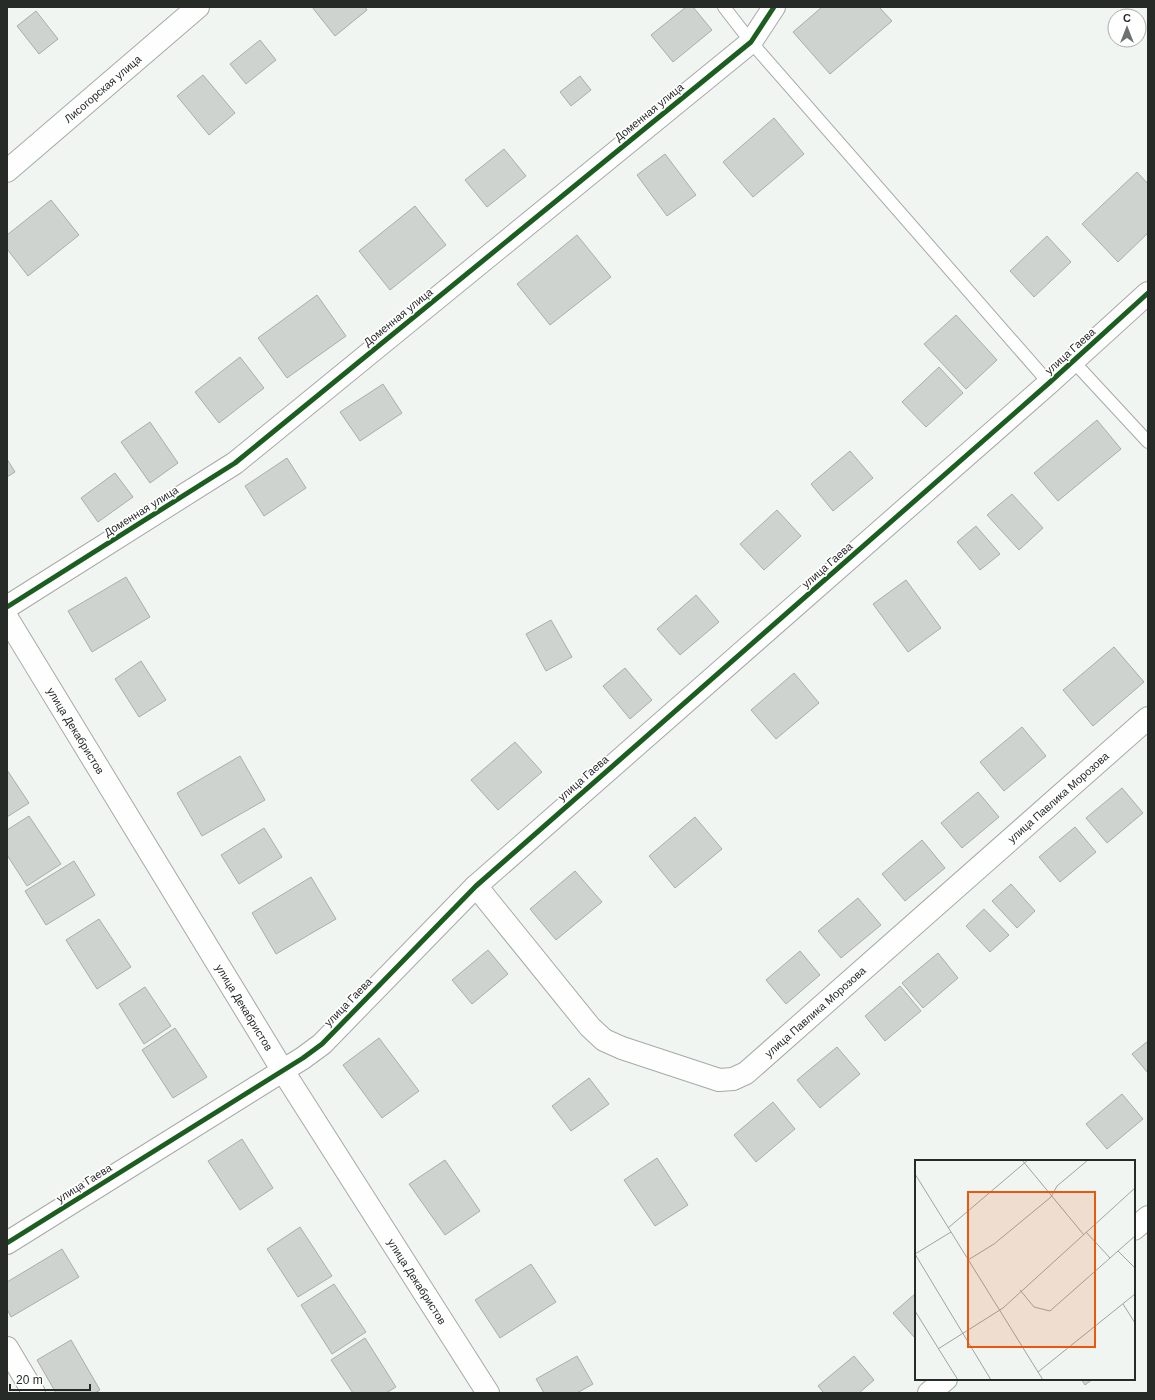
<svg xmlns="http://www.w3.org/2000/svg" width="1155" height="1400" viewBox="0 0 1155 1400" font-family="Arial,sans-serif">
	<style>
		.building { fill: #ced3d0; stroke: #aaaeab }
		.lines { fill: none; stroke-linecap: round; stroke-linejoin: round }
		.service-casing { stroke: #a6aaa7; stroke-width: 14 }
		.minor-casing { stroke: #a6aaa7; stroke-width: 24 }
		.service { stroke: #fdfefd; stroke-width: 12 }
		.minor { stroke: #fdfefd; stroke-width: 22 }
		.cycleway-casing { stroke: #fff; stroke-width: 8 }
		.cycleway { stroke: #1b5e20; stroke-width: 5 }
		.labels { text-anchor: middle; stroke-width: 3.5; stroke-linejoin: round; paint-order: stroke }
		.street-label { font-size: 11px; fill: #272b28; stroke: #fff }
		.inset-road { fill: none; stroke: #a0a4a1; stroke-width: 1 }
		.view { fill: #e8590c; fill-opacity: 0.15; stroke: #e8590c; stroke-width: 2 }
		.inset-edge { fill: none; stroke: #272b28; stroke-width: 2 }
	</style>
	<rect width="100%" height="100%" fill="#f0f5f2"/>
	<g class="building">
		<path d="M312 7H365L367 10 335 36Z"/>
		<path d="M686 7H693L712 30 673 62 651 35Z"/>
		<path d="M822 7H879L892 21 830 74 793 32Z"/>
		<path d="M36 11 58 39 39 54 17 26Z"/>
		<path d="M260 40 276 60 246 84 230 64Z"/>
		<path d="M203 75 235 113 209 135 177 96Z"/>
		<path d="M580 76 591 90 571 106 560 92Z"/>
		<path d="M774 118 804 154 753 197 723 162Z"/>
		<path d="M504 149 526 176 487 207 465 180Z"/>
		<path d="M665 154 696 195 667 216 637 175Z"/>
		<path d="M1137 172 1148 184V233L1118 262 1082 224Z"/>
		<path d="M51 200 79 235 28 276 7 249V235Z"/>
		<path d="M415 206 446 245 390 290 359 251Z"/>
		<path d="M577 235 611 277 550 325 517 284Z"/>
		<path d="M1047 236 1071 262 1034 297 1010 271Z"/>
		<path d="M317 295 346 336 287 378 258 338Z"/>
		<path d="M956 315 997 360 966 389 924 344Z"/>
		<path d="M240 357 264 388 219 423 195 392Z"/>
		<path d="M939 367 963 393 926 427 902 402Z"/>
		<path d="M383 384 402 413 360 441 340 412Z"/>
		<path d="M1097 420 1121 449 1058 501 1034 473Z"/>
		<path d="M150 422 178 463 150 483 121 442Z"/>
		<path d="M850 451 873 478 833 511 811 484Z"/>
		<path d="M287 458 306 488 264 516 245 486Z"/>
		<path d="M7 459 15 472 7 477Z"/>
		<path d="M115 473 133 497 98 522 81 498Z"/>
		<path d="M1012 494 1043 528 1019 550 987 515Z"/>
		<path d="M777 510 801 536 764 570 740 544Z"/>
		<path d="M976 526 1000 554 980 570 957 542Z"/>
		<path d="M126 577 150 617 92 652 68 611Z"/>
		<path d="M906 580 941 628 908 652 873 604Z"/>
		<path d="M696 595 719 622 680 655 657 629Z"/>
		<path d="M551 620 572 657 546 671 526 634Z"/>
		<path d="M1114 647 1144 682 1093 726 1063 690Z"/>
		<path d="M141 661 166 700 139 717 115 679Z"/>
		<path d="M625 668 652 700 630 719 603 686Z"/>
		<path d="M794 673 819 703 776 739 751 710Z"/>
		<path d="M1022 727 1046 756 1004 791 980 762Z"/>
		<path d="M515 742 542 772 498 810 471 780Z"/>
		<path d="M240 756 265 800 202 836 177 793Z"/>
		<path d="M7 770 29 803 7 817Z"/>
		<path d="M1122 788 1143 813 1107 843 1086 818Z"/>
		<path d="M978 792 999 817 962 848 941 823Z"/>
		<path d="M29 816 61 864 27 886 7 855V830Z"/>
		<path d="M695 817 722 849 675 888 649 856Z"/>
		<path d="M1075 827 1096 852 1060 882 1039 857Z"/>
		<path d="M264 828 282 857 239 884 221 855Z"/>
		<path d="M922 840 945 868 905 901 882 874Z"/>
		<path d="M74 861 95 895 46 925 25 891Z"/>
		<path d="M575 871 602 902 556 940 530 909Z"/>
		<path d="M311 877 336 919 276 954 252 913Z"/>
		<path d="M1011 884 1035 911 1017 928 992 901Z"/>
		<path d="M858 898 881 925 841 958 818 931Z"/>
		<path d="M984 909 1009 935 990 952 966 926Z"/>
		<path d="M99 919 131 967 97 989 66 940Z"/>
		<path d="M488 950 508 974 472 1004 452 980Z"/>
		<path d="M800 951 820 975 786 1004 766 980Z"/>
		<path d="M938 953 958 978 923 1008 902 983Z"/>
		<path d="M900 986 921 1011 885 1041 865 1016Z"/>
		<path d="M145 987 171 1026 144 1044 119 1004Z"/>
		<path d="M175 1028 207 1077 173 1098 142 1050Z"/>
		<path d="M379 1038 419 1091 382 1118 343 1065Z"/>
		<path d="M1148 1041V1073L1132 1054Z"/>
		<path d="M837 1047 860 1074 820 1108 797 1080Z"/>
		<path d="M589 1078 609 1104 571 1131 552 1106Z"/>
		<path d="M1122 1094 1143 1119 1107 1149 1086 1124Z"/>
		<path d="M773 1102 795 1129 756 1162 734 1135Z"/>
		<path d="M242 1139 273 1188 240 1210 208 1161Z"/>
		<path d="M657 1158 688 1205 655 1226 624 1180Z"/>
		<path d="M445 1160 480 1211 445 1235 409 1184Z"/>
		<path d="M300 1227 332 1276 298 1297 267 1249Z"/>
		<path d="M62 1249 79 1277 11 1317 7 1309V1282Z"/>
		<path d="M531 1264 556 1302 500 1338 475 1300Z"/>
		<path d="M334 1284 366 1332 332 1354 301 1305Z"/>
		<path d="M916 1293V1336L914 1337 893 1313Z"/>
		<path d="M365 1338 396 1387 386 1393H353L331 1360Z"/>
		<path d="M71 1340 100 1390 95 1393H56L37 1360Z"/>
		<path d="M577 1356 593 1384 577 1393H544L536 1379Z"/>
		<path d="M854 1356 874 1380 859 1393H824L818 1386Z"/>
		<path d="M1081 1379H1093L1085 1385Z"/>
	</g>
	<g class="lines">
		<defs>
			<g id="service">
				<path d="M724 7 751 42 1049 383"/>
				<path d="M1073 361 1148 442"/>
			</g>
			<g id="minor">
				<path id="s1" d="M7 171 198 7"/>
				<path d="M7 607 235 463 751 42 774 7"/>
				<path id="s2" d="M7 618 283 1071 488 1393"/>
				<path id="s3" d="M476 886 590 1027 604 1040 622 1048 719 1080 733 1079 746 1073 1148 718"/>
				<path d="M1134 1229 1148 1217"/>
				<path d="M7 1243 303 1058 322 1044 476 886 1049 383 1148 293"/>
				<path d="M7 1348 34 1393"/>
				<path d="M929 1393 946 1379"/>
			</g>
		</defs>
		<use href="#service" class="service-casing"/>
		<use href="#minor" class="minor-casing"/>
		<use href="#service" class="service"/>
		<use href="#minor" class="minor"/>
		<defs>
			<g id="cycleway">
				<path d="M7 607 235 463 751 42 774 7"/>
				<path d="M7 1243 303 1058 322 1044 476 886 1049 383 1148 293"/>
			</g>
		</defs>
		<use href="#cycleway" class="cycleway-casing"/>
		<use href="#cycleway" class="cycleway"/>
	</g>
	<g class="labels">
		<g class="street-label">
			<text dy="4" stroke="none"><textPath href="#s1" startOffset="126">Лисогорская улица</textPath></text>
			<text transform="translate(649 112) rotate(-39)" y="4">Доменная улица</text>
			<text transform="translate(398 317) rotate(-39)" y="4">Доменная улица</text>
			<text transform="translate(1070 351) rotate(-42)" y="4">улица Гаева</text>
			<text transform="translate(141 511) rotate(-32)" y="4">Доменная улица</text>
			<text transform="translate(827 565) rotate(-41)" y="4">улица Гаева</text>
			<text dy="4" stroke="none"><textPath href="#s2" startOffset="132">улица Декабристов</textPath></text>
			<text transform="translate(583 778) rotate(-41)" y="4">улица Гаева</text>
			<text dy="4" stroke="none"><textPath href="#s3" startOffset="767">улица Павлика Морозова</textPath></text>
			<text transform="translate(348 1002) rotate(-46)" y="4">улица Гаева</text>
			<text dy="4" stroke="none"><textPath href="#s2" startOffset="456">улица Декабристов</textPath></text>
			<text dy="4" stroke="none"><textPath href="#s3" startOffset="443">улица Павлика Морозова</textPath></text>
			<text transform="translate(84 1183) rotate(-32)" y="4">улица Гаева</text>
			<text dy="4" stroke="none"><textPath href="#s2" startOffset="780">улица Декабристов</textPath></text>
		</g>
	</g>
	<g transform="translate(915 1160)">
		<rect width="220" height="220" fill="#f0f5f2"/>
		<path class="inset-road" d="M107 0 169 75M0 14 128 220M33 68 113 0M171 72 195 98M203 91 220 108M0 94 76 220M0 94 36 72M53 100 79 84 136 37 142 26 173 0M105 130 119 147 135 151 220 76M208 144 220 163M0 151 43 220M23 189 88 148 220 28M123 212 220 134"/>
		<path class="view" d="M53 32H180V187H53Z"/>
		<rect width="220" height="220" class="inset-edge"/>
	</g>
	<rect width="1155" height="1400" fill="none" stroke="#272b28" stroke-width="16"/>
	<g transform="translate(1127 28)"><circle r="19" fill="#ffffff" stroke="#a9aaa9"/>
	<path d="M0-3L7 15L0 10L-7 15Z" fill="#6d726f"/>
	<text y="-6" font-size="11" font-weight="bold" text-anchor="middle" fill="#272b28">С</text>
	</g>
	<path d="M10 1384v6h80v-6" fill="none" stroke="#272b28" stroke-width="2"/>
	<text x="16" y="1384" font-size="12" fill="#272b28" stroke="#ffffff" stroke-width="3" paint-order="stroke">20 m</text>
</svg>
